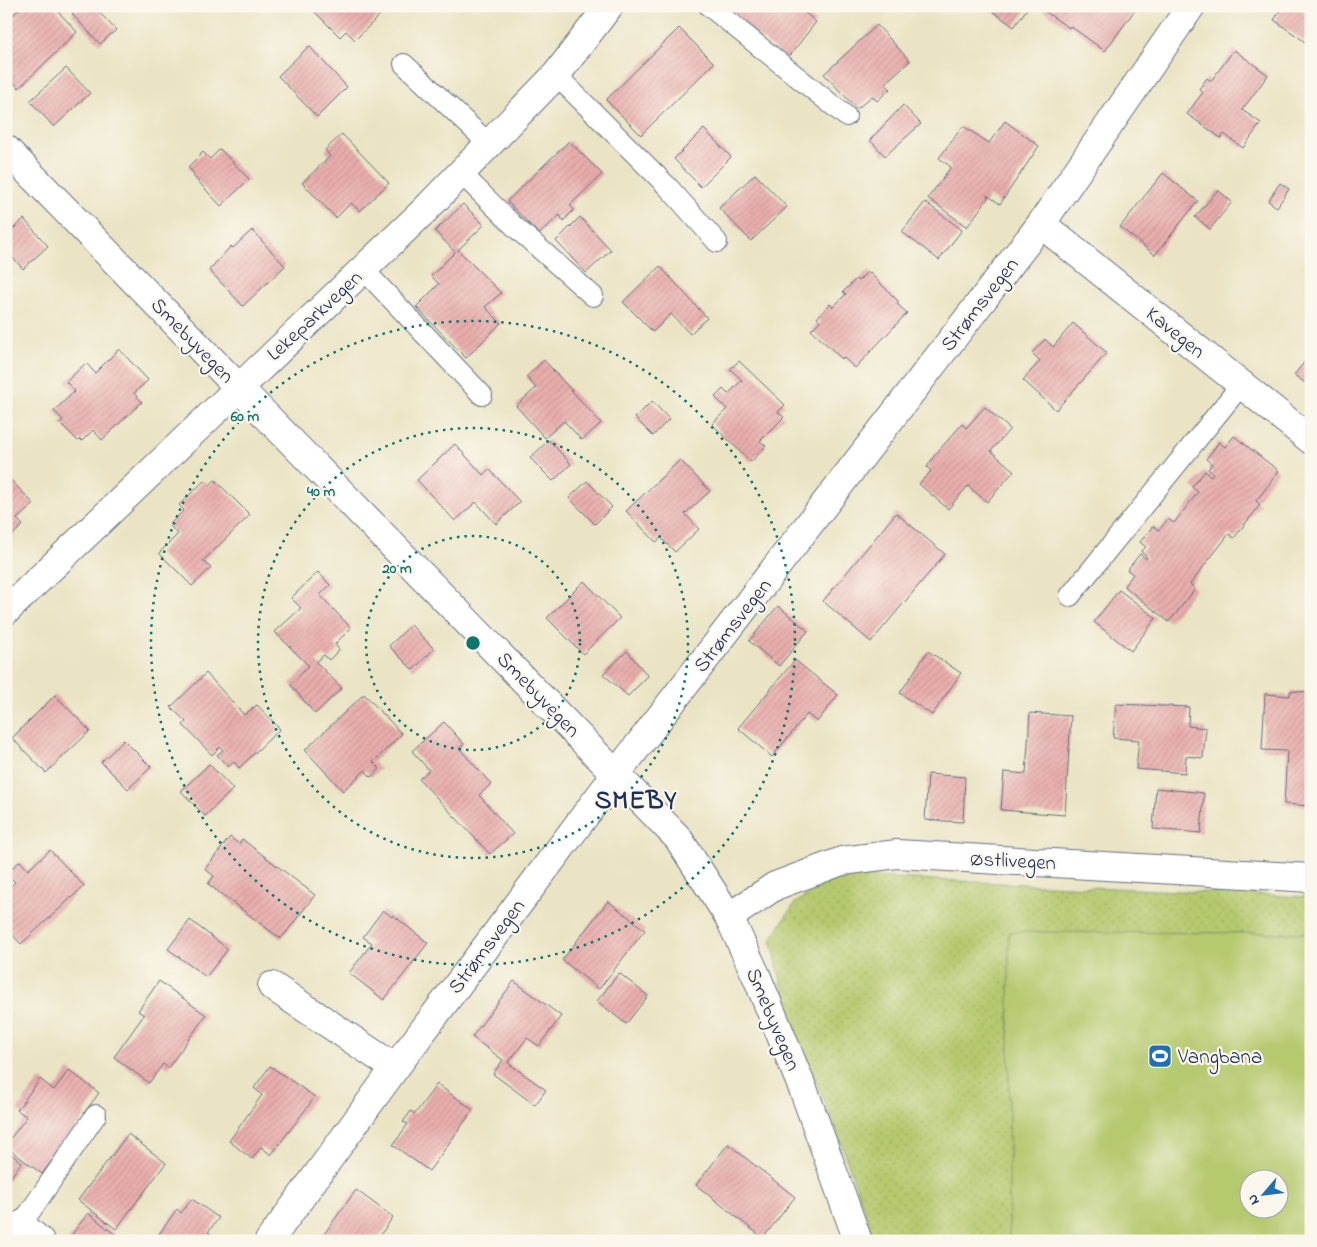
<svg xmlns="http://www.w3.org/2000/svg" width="1317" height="1247" font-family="'Indie Flower',sans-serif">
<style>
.grass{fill:url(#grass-dots);stroke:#687c66;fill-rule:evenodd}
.park{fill:#b5c96e;stroke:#687c66;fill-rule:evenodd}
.building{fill:url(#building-hatch)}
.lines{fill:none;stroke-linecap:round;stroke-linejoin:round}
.service-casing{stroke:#636e82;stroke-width:22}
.minor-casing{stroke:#636e82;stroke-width:30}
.service{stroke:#fff;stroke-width:20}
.minor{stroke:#fff;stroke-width:28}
.ring{fill:none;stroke:#0f766e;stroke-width:2.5;stroke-dasharray:2.5 5}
.labels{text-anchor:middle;stroke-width:4.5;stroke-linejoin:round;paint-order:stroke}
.street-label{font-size:21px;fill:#1b2f5e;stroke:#fbf7ec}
.poi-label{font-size:21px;fill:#1b2f5e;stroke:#fbf7ec;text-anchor:start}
.district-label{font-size:26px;font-weight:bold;letter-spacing:1px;fill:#1b2f5e;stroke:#fbf7ec}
.centre{fill:#0f766e;stroke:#fbf7ec;stroke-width:2.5}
.ring-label{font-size:15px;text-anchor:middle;font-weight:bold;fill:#0f766e;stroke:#fbf7ec;stroke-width:4.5;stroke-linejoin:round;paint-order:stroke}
</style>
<defs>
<pattern id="grass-dots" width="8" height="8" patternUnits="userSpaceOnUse" patternTransform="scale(1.25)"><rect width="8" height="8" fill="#b5c96e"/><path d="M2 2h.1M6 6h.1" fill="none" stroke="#9bad62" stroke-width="1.8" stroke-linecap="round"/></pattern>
<pattern id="building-hatch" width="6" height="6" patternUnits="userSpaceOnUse" patternTransform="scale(1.25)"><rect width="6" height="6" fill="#e9aeac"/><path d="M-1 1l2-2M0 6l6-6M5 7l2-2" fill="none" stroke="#c79696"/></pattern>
</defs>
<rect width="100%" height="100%" fill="#fbf7ec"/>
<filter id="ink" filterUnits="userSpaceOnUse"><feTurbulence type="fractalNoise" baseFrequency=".02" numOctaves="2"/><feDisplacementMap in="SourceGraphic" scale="10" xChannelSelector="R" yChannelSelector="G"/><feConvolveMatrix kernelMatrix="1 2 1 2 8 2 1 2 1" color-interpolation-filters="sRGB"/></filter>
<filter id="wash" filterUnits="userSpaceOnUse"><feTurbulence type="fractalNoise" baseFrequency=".0096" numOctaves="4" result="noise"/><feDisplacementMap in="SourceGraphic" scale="20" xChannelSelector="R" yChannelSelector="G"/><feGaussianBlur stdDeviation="1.12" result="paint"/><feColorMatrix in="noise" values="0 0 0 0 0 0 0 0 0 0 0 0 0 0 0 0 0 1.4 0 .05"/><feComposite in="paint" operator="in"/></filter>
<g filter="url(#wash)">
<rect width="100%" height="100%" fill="#eae4c4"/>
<path class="grass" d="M 870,877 L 1311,897 L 1311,1241 L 875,1241 L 835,1126 L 791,1023 L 771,939 L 795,903 L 834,879 ZM 1250,1180 L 1280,1180 L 1280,1210 L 1250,1210 Z"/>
<path class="park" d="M 1009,932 L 1311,933 L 1311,1241 L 1009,1241 ZM 1250,1180 L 1280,1180 L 1280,1210 L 1250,1210 Z"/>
<g id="blocks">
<g class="building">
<path d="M 22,6 L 53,6 L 77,32 L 19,88 L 6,75 L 6,22 Z"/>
<path d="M 81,6 L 93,6 L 116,30 L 100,44 L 72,14 Z"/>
<path d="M 309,6 L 389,6 L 355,40 L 346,31 L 340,37 Z"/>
<path d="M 719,6 L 797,6 L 816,22 L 787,59 Z"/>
<path d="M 989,6 L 1029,6 L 1014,27 L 988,8 Z"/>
<path d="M 1037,6 L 1130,6 L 1135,10 L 1105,51 L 1070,26 L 1069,28 Z"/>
<path d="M 1283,6 L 1311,6 L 1311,46 L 1274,20 Z"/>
<path d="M 877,25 L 910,61 L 885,83 L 890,89 L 877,101 L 872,96 L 857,109 L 824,74 Z"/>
<path d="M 679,28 L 714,63 L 641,135 L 606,100 Z"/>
<path d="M 309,46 L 347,87 L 317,117 L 278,76 Z"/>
<path d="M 1234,50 L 1268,75 L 1242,110 L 1261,123 L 1243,148 L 1224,134 L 1221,138 L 1187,114 L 1203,92 L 1199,89 L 1207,78 L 1211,81 Z"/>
<path d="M 66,68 L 90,93 L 54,127 L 30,101 Z"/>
<path d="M 903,105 L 921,124 L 885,156 L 870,140 Z"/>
<path d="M 1005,121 L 1039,146 L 1000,204 L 987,195 L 988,198 L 967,227 L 928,198 L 951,167 L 939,158 L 963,126 L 989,143 Z"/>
<path d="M 704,129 L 731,157 L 701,187 L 674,159 Z"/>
<path d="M 342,134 L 389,183 L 360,211 L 351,203 L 336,218 L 302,183 L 330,156 L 325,150 Z"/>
<path d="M 569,141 L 602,174 L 570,205 L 574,210 L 563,221 L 560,215 L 539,234 L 507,201 Z"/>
<path d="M 220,149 L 249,179 L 221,206 L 193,176 L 194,174 L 188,167 L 203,152 L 210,159 Z"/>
<path d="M 1163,173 L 1198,201 L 1155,255 L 1120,227 Z"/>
<path d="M 755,174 L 787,207 L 751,241 L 719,208 Z"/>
<path d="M 1280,183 L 1289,189 L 1277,207 L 1268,201 Z"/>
<path d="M 1218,190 L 1232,202 L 1210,229 L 1195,217 Z"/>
<path d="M 925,202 L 962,230 L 939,260 L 902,232 Z"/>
<path d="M 463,204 L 484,225 L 458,250 L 501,293 L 485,307 L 501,323 L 466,358 L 416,307 L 439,284 L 431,276 L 455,252 L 435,231 Z"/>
<path d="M 580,217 L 611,250 L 586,273 L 556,241 Z"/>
<path d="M 24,219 L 48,246 L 23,269 L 6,250 L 6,235 Z"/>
<path d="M 252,230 L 285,266 L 243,306 L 209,270 L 231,246 L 233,248 Z"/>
<path d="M 660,266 L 707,318 L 690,334 L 671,314 L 653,332 L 623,302 Z"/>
<path d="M 868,271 L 899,302 L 897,304 L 907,313 L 855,368 L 843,357 L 842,359 L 811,330 L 820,321 L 817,318 L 830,304 L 833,307 L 846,294 L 843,292 L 856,279 L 858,281 Z"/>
<path d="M 1073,323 L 1107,353 L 1056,410 L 1023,380 L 1040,361 L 1032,353 L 1045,339 L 1053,347 Z"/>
<path d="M 119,349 L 148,380 L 134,393 L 142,402 L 102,440 L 93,430 L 82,441 L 80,439 L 78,441 L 60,423 L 63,420 L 54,411 L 75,391 L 66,382 L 86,363 L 95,373 Z"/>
<path d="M 1311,354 L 1311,387 L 1294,375 Z"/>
<path d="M 544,360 L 601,423 L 582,440 L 564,421 L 545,438 L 516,406 L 536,388 L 526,377 Z"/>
<path d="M 739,361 L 785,405 L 778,412 L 784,417 L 760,441 L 766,446 L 751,462 L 712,424 L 727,409 L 715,397 L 723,389 L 728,394 L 742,380 L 730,369 Z"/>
<path d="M 652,401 L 669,419 L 653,436 L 635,418 Z"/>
<path d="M 985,407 L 1010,429 L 991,451 L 1014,471 L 987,502 L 968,486 L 948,509 L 919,484 L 931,471 L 927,467 L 934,456 L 962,424 L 966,428 Z"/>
<path d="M 1234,436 L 1279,471 L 1256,501 L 1260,505 L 1234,538 L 1229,534 L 1190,584 L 1195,589 L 1169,622 L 1124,586 L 1133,574 L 1127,570 L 1140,554 L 1146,559 L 1147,557 L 1141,552 L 1146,547 L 1140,542 L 1153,526 L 1159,530 L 1168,519 L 1174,523 L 1198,492 L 1192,487 L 1205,471 L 1211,476 L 1213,473 L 1208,469 L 1212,464 L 1206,459 L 1219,442 L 1225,447 Z"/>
<path d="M 549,440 L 571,464 L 553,481 L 530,458 Z"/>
<path d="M 455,444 L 483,475 L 489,469 L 520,502 L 496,524 L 476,502 L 455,521 L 417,480 Z"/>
<path d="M 680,460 L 710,491 L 685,514 L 699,529 L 675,552 L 661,538 L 656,542 L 626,511 Z"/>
<path d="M 6,475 L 34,504 L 17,519 L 23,525 L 6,541 Z"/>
<path d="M 215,480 L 250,515 L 203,561 L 211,568 L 192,586 L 159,553 L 178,534 L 169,525 L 184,510 L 179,505 L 204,481 L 209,486 Z"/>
<path d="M 587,481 L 612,507 L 595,524 L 569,498 Z"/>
<path d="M 896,513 L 945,554 L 871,642 L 823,601 Z"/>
<path d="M 318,572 L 330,585 L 320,595 L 351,628 L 335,644 L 339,650 L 329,660 L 324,655 L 316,662 L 342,688 L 315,714 L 290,684 L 309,666 L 275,632 L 301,608 L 291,598 Z"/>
<path d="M 584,581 L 620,618 L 583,654 L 547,618 Z"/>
<path d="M 1119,590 L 1156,618 L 1131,651 L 1094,622 Z"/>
<path d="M 778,606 L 808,631 L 779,666 L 749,641 Z"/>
<path d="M 411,625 L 434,649 L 413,670 L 389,646 Z"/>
<path d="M 627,651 L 648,676 L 628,696 L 603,674 Z"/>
<path d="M 928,651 L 961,673 L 932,715 L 900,693 Z"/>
<path d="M 795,660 L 838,695 L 817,722 L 807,714 L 772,757 L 738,728 Z"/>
<path d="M 206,673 L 244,715 L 257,705 L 280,729 L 239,768 L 234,762 L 228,767 L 217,755 L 223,750 L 220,747 L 212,755 L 183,725 L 186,722 L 171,707 Z"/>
<path d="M 1290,691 L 1311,692 L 1311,806 L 1284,804 L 1287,751 L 1262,750 L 1265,694 L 1290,696 Z"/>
<path d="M 364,694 L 402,734 L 373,762 L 380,769 L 371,777 L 365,770 L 343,791 L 305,750 Z"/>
<path d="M 55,695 L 90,731 L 46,773 L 12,738 Z"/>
<path d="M 1116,704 L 1189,707 L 1188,726 L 1206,728 L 1203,758 L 1186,756 L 1185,773 L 1136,769 L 1139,740 L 1113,738 Z"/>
<path d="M 1030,713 L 1071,716 L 1065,815 L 1001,810 L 1004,772 L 1026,774 Z"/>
<path d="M 444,722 L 464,744 L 459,748 L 491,784 L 479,795 L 513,834 L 490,854 L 419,779 L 429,770 L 412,751 Z"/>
<path d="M 124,740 L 151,767 L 128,789 L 101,762 Z"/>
<path d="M 209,764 L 233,789 L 205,816 L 181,791 Z"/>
<path d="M 928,774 L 965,777 L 963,822 L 925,820 Z"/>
<path d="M 1156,788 L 1204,793 L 1201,833 L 1153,829 Z"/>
<path d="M 230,837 L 239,844 L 242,839 L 315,895 L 281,939 L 208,884 L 214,876 L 205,869 Z"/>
<path d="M 50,850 L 84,886 L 21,944 L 6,928 L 6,891 L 15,882 L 6,873 L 20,861 L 28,870 Z"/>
<path d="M 608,901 L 645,930 L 599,989 L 562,960 Z"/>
<path d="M 383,910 L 392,917 L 393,915 L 428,943 L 384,1000 L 349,973 L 372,943 L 363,937 Z"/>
<path d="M 190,920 L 228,949 L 206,977 L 168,949 Z"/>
<path d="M 619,973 L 648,996 L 626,1024 L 597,1001 Z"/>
<path d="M 159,981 L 206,1015 L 168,1068 L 163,1064 L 149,1083 L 114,1057 L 144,1015 L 138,1011 Z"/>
<path d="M 514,981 L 561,1016 L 539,1046 L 527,1038 L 508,1063 L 546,1090 L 535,1105 L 493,1074 L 503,1060 L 472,1037 Z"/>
<path d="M 270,1066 L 315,1097 L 271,1155 L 261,1147 L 252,1159 L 229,1141 L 262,1095 L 254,1088 Z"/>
<path d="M 69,1070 L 99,1093 L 84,1113 L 86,1114 L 42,1174 L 6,1147 L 6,1144 L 27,1117 L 17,1110 L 40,1079 L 54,1090 Z"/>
<path d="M 437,1084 L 473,1110 L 429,1171 L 393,1145 L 408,1124 L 403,1122 L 411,1111 L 415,1114 Z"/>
<path d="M 128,1134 L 166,1163 L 116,1229 L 78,1200 Z"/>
<path d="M 728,1144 L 795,1197 L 763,1238 L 696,1185 Z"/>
<path d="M 6,1151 L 22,1162 L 6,1183 Z"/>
<path d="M 356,1190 L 393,1217 L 376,1241 L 319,1241 Z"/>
<path d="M 192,1199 L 219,1218 L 208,1232 L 212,1235 L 208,1241 L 154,1241 L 177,1209 L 181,1213 Z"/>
<path d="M 88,1213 L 122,1240 L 121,1241 L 67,1241 Z"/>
</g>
</g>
</g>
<g filter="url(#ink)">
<use href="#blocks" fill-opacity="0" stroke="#636e82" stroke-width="1"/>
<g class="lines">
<g class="service-casing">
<g id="service">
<path d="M 709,6 L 846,116"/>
<path d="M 404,64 L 489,144"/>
<path d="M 556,75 L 669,188 L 717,242"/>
<path d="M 461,173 L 514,226 L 593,296"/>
<path d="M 363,269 L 482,395"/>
<path d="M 1070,596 L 1241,385"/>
<path d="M 21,1225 L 96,1115"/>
</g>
</g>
<g class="minor-casing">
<g id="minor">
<path d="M 6,149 L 678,838 L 729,917 L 756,975 L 805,1094 L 858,1241"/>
<path d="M 1041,224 L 1311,440"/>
<path d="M 6,611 L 425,210 L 556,75 L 609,6"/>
<path d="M 729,917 L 775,886 L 842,861 L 897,854 L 1311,878"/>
<path d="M 272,986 L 395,1068"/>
<path d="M 21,1225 L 40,1241"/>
<path d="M 269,1241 L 395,1068 L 617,773 L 1041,224 L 1191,6"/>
</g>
</g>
<use href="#service" class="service"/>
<use href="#minor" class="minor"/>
</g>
</g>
<g class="ring">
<circle cx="473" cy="643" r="107"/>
<circle cx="473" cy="643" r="215"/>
<circle cx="473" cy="643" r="322"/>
</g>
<defs>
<g id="stadium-square" transform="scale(1.25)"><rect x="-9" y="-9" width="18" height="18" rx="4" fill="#1f6fb2" stroke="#fbf7ec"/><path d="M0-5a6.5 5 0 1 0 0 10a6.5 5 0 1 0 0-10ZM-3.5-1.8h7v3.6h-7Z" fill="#fff"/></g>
</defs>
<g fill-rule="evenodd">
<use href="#stadium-square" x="1160" y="1056"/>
</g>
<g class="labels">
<g class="street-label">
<text transform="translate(979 304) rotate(-52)" y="7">Strømsvegen</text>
<text transform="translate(314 315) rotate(-43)" y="7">Lekeparkvegen</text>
<text transform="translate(1176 332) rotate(39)" y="7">Kavegen</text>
<text transform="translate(193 340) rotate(46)" y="7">Smebyvegen</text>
<text transform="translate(732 625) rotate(-52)" y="7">Strømsvegen</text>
<text transform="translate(539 694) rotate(46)" y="7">Smebyvegen</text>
<text transform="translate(1013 860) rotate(3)" y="7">Østlivegen</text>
<text transform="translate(486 946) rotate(-53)" y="7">Strømsvegen</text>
<text transform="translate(774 1019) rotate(67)" y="7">Smebyvegen</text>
</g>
<g class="poi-label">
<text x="1178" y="1063">Vangbana</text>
</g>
<g class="district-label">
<text x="636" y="808">SMEBY</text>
</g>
</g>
<circle cx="473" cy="643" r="8" class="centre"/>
<g class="ring-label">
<text x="245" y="421">60 m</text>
<text x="321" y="496">40 m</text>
<text x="397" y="573">20 m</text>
</g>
<rect width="1317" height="1247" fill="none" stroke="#fbf7ec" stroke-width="25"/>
<g transform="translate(1264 1194) rotate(242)"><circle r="24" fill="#fbf7ec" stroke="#a1a7b3"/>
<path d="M0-4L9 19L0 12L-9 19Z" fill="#1f6fb2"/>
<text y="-8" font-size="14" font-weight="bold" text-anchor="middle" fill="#1b2f5e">N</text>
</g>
</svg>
